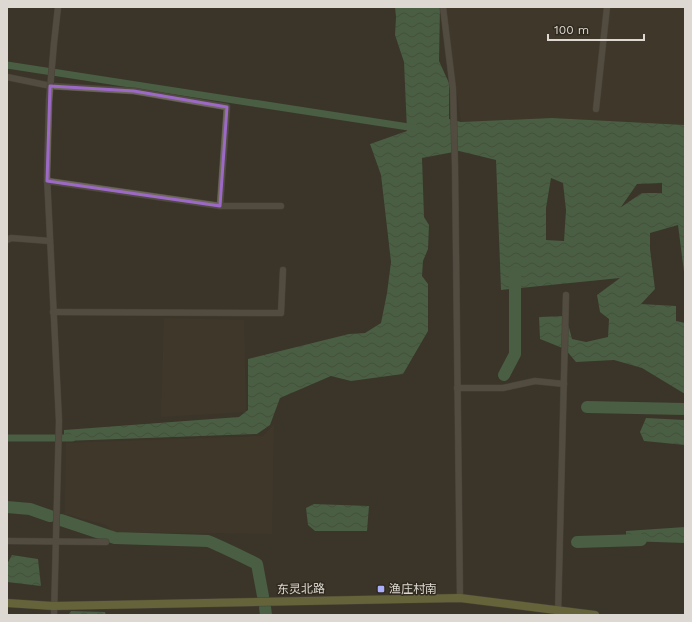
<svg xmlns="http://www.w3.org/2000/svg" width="692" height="622" font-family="'Work Sans','Noto Sans SC',sans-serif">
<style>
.built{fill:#453b2a}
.water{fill:url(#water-waves);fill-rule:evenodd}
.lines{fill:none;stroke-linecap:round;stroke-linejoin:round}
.canal{stroke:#5b905f;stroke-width:7}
.river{stroke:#5b905f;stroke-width:12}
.minor-casing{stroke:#565147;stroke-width:7}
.major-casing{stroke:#565147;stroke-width:9}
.minor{stroke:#6e675b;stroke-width:6}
.major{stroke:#999c4d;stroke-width:8}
.minor-bridge-casing{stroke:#565147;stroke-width:7;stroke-linecap:butt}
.minor-bridge{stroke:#6e675b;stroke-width:6}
.marked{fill:none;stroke:#9d69c6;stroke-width:3;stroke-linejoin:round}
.poi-dot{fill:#abaffb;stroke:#302a1f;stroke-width:1.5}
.labels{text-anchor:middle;stroke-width:3;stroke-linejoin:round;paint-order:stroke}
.street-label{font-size:12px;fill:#ddd9d2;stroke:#302a1f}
.poi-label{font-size:12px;fill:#ddd9d2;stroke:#302a1f;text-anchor:start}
</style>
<defs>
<pattern id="water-waves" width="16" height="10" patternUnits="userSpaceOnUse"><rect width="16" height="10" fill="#5b905f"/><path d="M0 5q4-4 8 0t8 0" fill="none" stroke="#527454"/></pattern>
</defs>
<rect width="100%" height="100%" fill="#3a3429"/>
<g class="built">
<path d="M 445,7 L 685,7 L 685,125 L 552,118 L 461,122 Z"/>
<path d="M 164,318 L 244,320 L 246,412 L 161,417 Z"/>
<path d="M 274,424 L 272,534 L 113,532 L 106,525 L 65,514 L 66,443 L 263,436 Z"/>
</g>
<g class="water">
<path d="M 395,7 L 440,7 L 439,61 L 449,83 L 449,119 L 461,122 L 552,118 L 685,125 L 685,280 L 678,225 L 650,233 L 650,249 L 655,289 L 641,304 L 676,306 L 676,321 L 685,323 L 685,394 L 642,368 L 614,360 L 576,362 L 565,349 L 540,339 L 539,317 L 566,316 L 572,339 L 586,342 L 608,337 L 609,319 L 600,312 L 597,295 L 620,278 L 501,290 L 496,160 L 459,151 L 422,158 L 424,217 L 429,225 L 428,249 L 423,261 L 422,276 L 428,284 L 428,331 L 403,374 L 351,381 L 331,376 L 280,398 L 270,425 L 257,434 L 64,441 L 64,430 L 239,417 L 248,410 L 248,359 L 349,334 L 365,333 L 381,323 L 387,293 L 391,262 L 381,175 L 370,144 L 407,131 L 404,62 L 395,35 L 396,17 ZM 551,178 L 563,183 L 566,210 L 564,241 L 546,240 L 546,208 ZM 662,183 L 662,193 L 642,193 L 621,207 L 637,184 Z"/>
<path d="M 646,418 L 685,420 L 685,445 L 644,441 L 640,432 Z"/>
<path d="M 314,504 L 369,506 L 367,531 L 315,531 L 308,525 L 306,508 Z"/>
<path d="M 685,527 L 685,543 L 626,541 L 626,531 Z"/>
<path d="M 12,555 L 38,559 L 41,586 L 7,582 L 7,564 Z"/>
<path d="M 71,611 L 105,612 L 106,615 L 68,615 Z"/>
</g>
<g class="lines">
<g class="canal">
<path d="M 7,65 L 415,128"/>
<path d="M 7,438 L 72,438"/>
</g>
<g class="river">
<path d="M 504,375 L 515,354 L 515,273"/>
<path d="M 587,407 L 685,409"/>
<path d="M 7,507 L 30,509 L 50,516"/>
<path d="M 61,520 L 115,538 L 208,541 C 225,548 241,556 257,564 L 263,596"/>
<path d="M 577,542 L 641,540"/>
<path d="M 265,607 L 266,615"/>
</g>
<g class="minor-casing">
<g id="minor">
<path d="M 443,7 L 453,89 L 455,166 L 460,598"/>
<path d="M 54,43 L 58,7"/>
<path d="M 7,77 L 51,86 L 134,91 L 227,107 L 220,206"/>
<path d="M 49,101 L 47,176 L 59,421 L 54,615"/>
<path d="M 596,109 L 607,7"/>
<path d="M 47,181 L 220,206 L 281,206"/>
<path d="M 7,240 L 11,238 L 50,241"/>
<path d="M 53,312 L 281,313 L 283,270"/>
<path d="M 457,388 L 503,388 L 535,381 L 564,384"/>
<path d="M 7,541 L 106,542"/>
<path d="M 558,615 L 566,295"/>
</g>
</g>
<g class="major-casing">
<path id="major" d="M 7,603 L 53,606 L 460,598 L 595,615"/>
</g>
<use href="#minor" class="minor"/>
<use href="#major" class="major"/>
<g class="minor-bridge-casing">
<path id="minor-bridge" d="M 49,101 L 54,43"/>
</g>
<use href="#minor-bridge" class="minor-bridge"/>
</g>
<path d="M0 0H692V622H0ZM 50,86 L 134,91 L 227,107 L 220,206 L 47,181 Z" fill="#3a3429" fill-opacity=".55" fill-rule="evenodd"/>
<path class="marked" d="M 50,86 L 134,91 L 227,107 L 220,206 L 47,181 Z"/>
<rect class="poi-dot" x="377" y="585" width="8" height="8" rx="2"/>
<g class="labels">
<g class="street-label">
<text transform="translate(301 589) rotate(-1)" y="4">东灵北路</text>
</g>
<g class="poi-label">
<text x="389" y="593">渔庄村南</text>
</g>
</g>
<rect width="692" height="622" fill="none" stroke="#ddd9d2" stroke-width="16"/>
<path d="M548 34v6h96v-6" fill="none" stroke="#ddd9d2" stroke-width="2"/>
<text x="554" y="34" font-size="12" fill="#ddd9d2" stroke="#302a1f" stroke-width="3" paint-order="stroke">100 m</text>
</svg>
